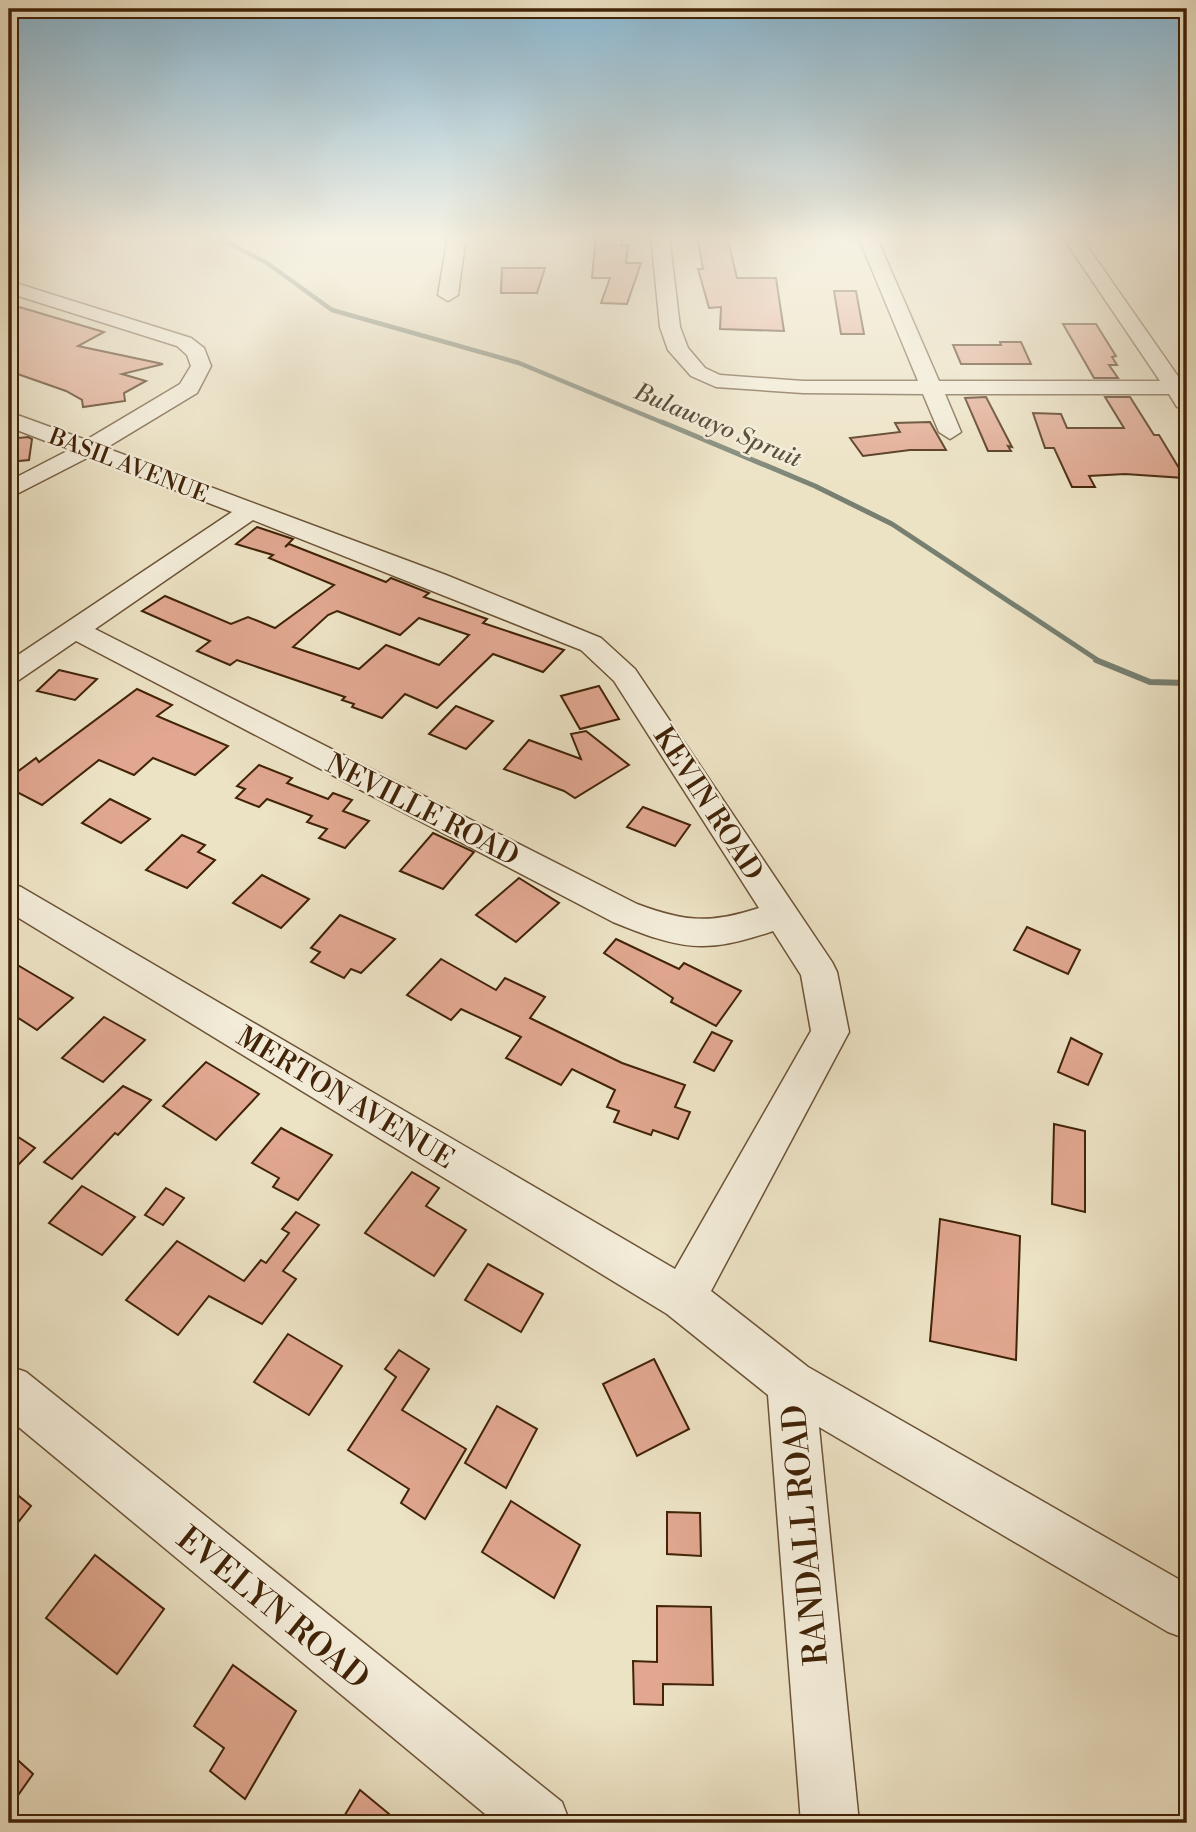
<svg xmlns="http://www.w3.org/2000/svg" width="1196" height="1832" font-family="'Libre Bodoni',serif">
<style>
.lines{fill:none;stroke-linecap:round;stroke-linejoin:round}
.stream-far2{stroke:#767f70;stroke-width:4.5}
.stream-far1{stroke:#767f70;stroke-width:5}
.stream{stroke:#767f70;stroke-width:6}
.building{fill:#e1a790;stroke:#412307;stroke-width:2;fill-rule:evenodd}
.minor-casing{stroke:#6c5336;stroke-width:3}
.minor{fill:#f3ecd9;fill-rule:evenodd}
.labels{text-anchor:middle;stroke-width:5;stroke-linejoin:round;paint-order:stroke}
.far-street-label{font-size:23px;fill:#412307;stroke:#f3ecd9}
.far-water-label{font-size:24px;font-style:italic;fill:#5b513c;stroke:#f3ecd9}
.street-label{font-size:28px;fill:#412307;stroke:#f3ecd9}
.near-street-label{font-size:33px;fill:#412307;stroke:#f3ecd9}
</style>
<rect width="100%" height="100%" fill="#ece2c4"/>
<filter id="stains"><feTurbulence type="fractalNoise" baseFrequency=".00286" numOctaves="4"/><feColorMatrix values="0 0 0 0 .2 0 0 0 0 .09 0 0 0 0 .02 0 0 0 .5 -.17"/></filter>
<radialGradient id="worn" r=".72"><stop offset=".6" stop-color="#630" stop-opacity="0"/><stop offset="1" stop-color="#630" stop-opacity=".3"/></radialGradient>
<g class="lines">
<path class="stream-far2" d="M 216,236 L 267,263 L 332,310 L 519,363 L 666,424"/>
<path class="stream-far1" d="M 662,422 L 815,486 L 892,524 L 1099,661"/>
<path class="stream" d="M 1096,660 L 1150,682 L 1187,683"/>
</g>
<g class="building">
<path d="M 596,236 L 622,236 L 621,245 L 628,245 L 626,263 L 641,263 L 627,304 L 601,303 L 610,278 L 592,278 Z"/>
<path d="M 697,236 L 727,236 L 737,278 L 776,278 L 784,331 L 720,329 L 721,307 L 709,308 L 698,269 L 703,269 Z"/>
<path d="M 502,268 L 545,268 L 537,293 L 501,293 Z"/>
<path d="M 834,291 L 856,291 L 864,334 L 841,334 Z"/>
<path d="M 9,304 L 104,332 L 78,346 L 163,364 L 122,374 L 146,381 L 124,393 L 125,401 L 83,407 L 82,400 L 66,391 L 9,371 Z"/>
<path d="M 1063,324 L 1096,324 L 1116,356 L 1112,357 L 1117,365 L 1109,365 L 1118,378 L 1094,378 Z"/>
<path d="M 1000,342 L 1021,342 L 1031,364 L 961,364 L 953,345 L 1001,345 Z"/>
<path d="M 986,397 L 1012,447 L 1008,446 L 1011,451 L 988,451 L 965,398 Z"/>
<path d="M 1105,397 L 1130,397 L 1154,435 L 1159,435 L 1185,478 L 1125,474 L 1089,476 L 1095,487 L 1072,487 L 1054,448 L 1045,448 L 1033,413 L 1061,414 L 1067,428 L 1124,428 Z"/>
<path d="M 930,422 L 946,450 L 910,450 L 863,456 L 850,438 L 900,432 L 895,423 Z"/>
<path d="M 28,437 L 32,439 L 29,460 L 9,462 L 9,439 Z"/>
<path d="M 257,527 L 293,539 L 285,547 L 289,544 L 386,582 L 391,578 L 429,593 L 424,597 L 487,619 L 483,623 L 564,650 L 543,672 L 493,654 L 437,708 L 405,694 L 382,718 L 352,707 L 354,704 L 342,700 L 345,697 L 237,660 L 230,665 L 197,651 L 210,641 L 142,611 L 165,596 L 231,624 L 248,617 L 275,628 L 334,585 L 269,558 L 273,555 L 236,544 ZM 337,611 L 400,635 L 419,618 L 469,635 L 439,665 L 386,645 L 359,669 L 293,647 L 328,615 Z"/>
<path d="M 59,670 L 97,679 L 75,700 L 37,691 Z"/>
<path d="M 599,686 L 619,719 L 580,729 L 561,696 Z"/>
<path d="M 137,689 L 172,705 L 157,716 L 228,746 L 195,775 L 153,758 L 134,775 L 99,760 L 42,805 L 9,788 L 9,778 L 36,758 L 39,762 Z"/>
<path d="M 456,706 L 493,721 L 466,749 L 429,734 Z"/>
<path d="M 586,731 L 629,765 L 575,798 L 564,791 L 504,769 L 529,740 L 581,759 L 571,734 Z"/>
<path d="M 259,765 L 292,778 L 287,783 L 328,799 L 333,793 L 352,800 L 343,811 L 369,821 L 345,848 L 319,838 L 327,829 L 307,822 L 312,816 L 267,799 L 259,807 L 236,798 L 245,789 L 237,786 Z"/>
<path d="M 110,799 L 150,819 L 121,843 L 82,823 Z"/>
<path d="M 643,807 L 690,825 L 675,846 L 627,827 Z"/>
<path d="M 433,833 L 474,852 L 443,889 L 400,871 Z"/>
<path d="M 182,835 L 205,845 L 198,852 L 215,860 L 187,888 L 146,870 Z"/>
<path d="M 262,875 L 309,899 L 281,928 L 233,903 Z"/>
<path d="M 519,878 L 559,903 L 516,942 L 476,915 Z"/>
<path d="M 340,915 L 395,939 L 361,973 L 351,969 L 344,978 L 311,962 L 320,952 L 311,948 Z"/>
<path d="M 1027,927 L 1080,950 L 1068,974 L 1014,950 Z"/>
<path d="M 616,939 L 679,969 L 684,963 L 741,991 L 716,1026 L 671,1002 L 673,998 L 604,953 Z"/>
<path d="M 441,959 L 496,990 L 505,978 L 545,997 L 530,1018 L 622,1063 L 685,1085 L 675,1107 L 690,1112 L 678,1139 L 653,1130 L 651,1135 L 614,1122 L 619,1111 L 607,1107 L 615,1090 L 572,1069 L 561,1085 L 506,1058 L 521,1037 L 461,1009 L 451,1020 L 407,995 Z"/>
<path d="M 9,960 L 73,998 L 37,1030 L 9,1012 Z"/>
<path d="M 104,1017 L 145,1040 L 103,1082 L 62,1058 Z"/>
<path d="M 712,1032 L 732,1041 L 714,1071 L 694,1062 Z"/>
<path d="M 1071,1038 L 1102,1054 L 1088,1085 L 1058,1072 Z"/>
<path d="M 206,1062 L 259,1094 L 216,1140 L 163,1106 Z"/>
<path d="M 123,1086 L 151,1100 L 118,1135 L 115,1133 L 72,1179 L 44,1162 Z"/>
<path d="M 1054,1124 L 1085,1131 L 1085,1212 L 1052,1204 Z"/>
<path d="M 281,1128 L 332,1155 L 298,1200 L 273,1187 L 279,1178 L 252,1163 Z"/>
<path d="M 9,1131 L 35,1148 L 9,1174 Z"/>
<path d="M 412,1172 L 439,1188 L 426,1206 L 466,1230 L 434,1276 L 365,1233 Z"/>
<path d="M 82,1186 L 135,1217 L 102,1255 L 49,1223 Z"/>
<path d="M 166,1188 L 184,1198 L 163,1225 L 145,1215 Z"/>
<path d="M 296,1212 L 319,1225 L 283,1271 L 296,1279 L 262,1324 L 209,1296 L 178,1335 L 126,1300 L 177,1241 L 244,1281 L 261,1260 L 266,1263 L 289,1233 L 282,1229 Z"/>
<path d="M 940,1219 L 1020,1236 L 1016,1360 L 930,1341 Z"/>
<path d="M 488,1264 L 543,1294 L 521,1332 L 465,1300 Z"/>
<path d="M 288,1334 L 342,1366 L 309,1415 L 254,1382 Z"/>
<path d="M 399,1350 L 429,1369 L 402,1410 L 466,1449 L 425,1519 L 401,1503 L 409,1489 L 348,1450 L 396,1377 L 385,1369 Z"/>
<path d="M 654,1359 L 689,1429 L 637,1456 L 603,1384 Z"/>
<path d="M 497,1406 L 537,1429 L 506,1488 L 465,1463 Z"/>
<path d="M 9,1488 L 31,1506 L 9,1534 Z"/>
<path d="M 511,1501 L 580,1545 L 554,1598 L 482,1552 Z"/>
<path d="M 667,1512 L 700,1513 L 701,1556 L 667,1554 Z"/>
<path d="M 95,1555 L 164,1609 L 117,1674 L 46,1618 Z"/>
<path d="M 657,1606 L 711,1607 L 713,1685 L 663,1684 L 663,1705 L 634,1704 L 633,1661 L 657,1662 Z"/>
<path d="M 233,1665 L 296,1711 L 245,1799 L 210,1771 L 224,1748 L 194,1726 Z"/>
<path d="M 9,1752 L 33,1774 L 9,1808 Z"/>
<path d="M 360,1790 L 400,1823 L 340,1823 Z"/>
</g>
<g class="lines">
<g class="minor-casing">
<g id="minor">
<path d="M 448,236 L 466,236 L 458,295 L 448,301 L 438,295 Z"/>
<path d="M 651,236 L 669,236 L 680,327 L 688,348 L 705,368 L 720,375 L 803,381 L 918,381 L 858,236 L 876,236 L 939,381 L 1160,381 L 1062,236 L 1080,236 L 1182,382 L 1187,382 L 1187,408 L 1177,407 L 1169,394 L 945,394 L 961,432 L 950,439 L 939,432 L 923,394 L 803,393 L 716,387 L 691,376 L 668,350 L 660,327 Z"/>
<path d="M 9,281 L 191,338 L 204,348 L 211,366 L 197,393 L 106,448 L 446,575 L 601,638 L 635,669 L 832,962 L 837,972 L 849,1032 L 711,1291 L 808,1367 L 1187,1584 L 1187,1639 L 1168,1632 L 819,1427 L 859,1823 L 801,1823 L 768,1395 L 667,1314 L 9,912 L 9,883 L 21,887 L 675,1269 L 811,1031 L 801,975 L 773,931 C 703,955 680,949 613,922 L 76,641 L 19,680 L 9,683 L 9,661 L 232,512 L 89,457 L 9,498 L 9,481 L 69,450 L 9,427 L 9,412 L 86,440 L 180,384 L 191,366 L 187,355 L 177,346 L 9,293 ZM 253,520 L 581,650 L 614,681 L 759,908 C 710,924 685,922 637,904 L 95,629 Z"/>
<path d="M 9,1366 L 26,1372 L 562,1802 L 570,1823 L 496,1823 L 9,1419 Z"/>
</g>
</g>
<use href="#minor" class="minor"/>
</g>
<linearGradient id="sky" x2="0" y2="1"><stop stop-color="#88b8d4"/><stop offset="0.48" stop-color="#f6f2e4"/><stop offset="1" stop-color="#f6f2e4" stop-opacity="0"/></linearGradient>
<rect width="1196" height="493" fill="url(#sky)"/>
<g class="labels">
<g class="far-street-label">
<text transform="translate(129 465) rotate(21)" y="8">BASIL AVENUE</text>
</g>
<g class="far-water-label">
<text transform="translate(718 425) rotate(23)" y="8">Bulawayo Spruit</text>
</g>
<g class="street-label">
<text transform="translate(709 803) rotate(57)" y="10">KEVIN ROAD</text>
<text transform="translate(423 809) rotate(27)" y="10">NEVILLE ROAD</text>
<text transform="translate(346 1097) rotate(31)" y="10">MERTON AVENUE</text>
</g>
<g class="near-street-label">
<text transform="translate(804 1535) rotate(-95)" y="12">RANDALL ROAD</text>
<text transform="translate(274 1607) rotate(39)" y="12">EVELYN ROAD</text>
</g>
</g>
<rect width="1196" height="1832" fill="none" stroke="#ece2c4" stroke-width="35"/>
<rect x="10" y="10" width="1175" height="1811" fill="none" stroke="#412307" stroke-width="3.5"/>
<rect x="18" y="18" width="1161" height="1797" fill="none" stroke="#412307" stroke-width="2"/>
<rect width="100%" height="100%" filter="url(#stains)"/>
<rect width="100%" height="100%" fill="url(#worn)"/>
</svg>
